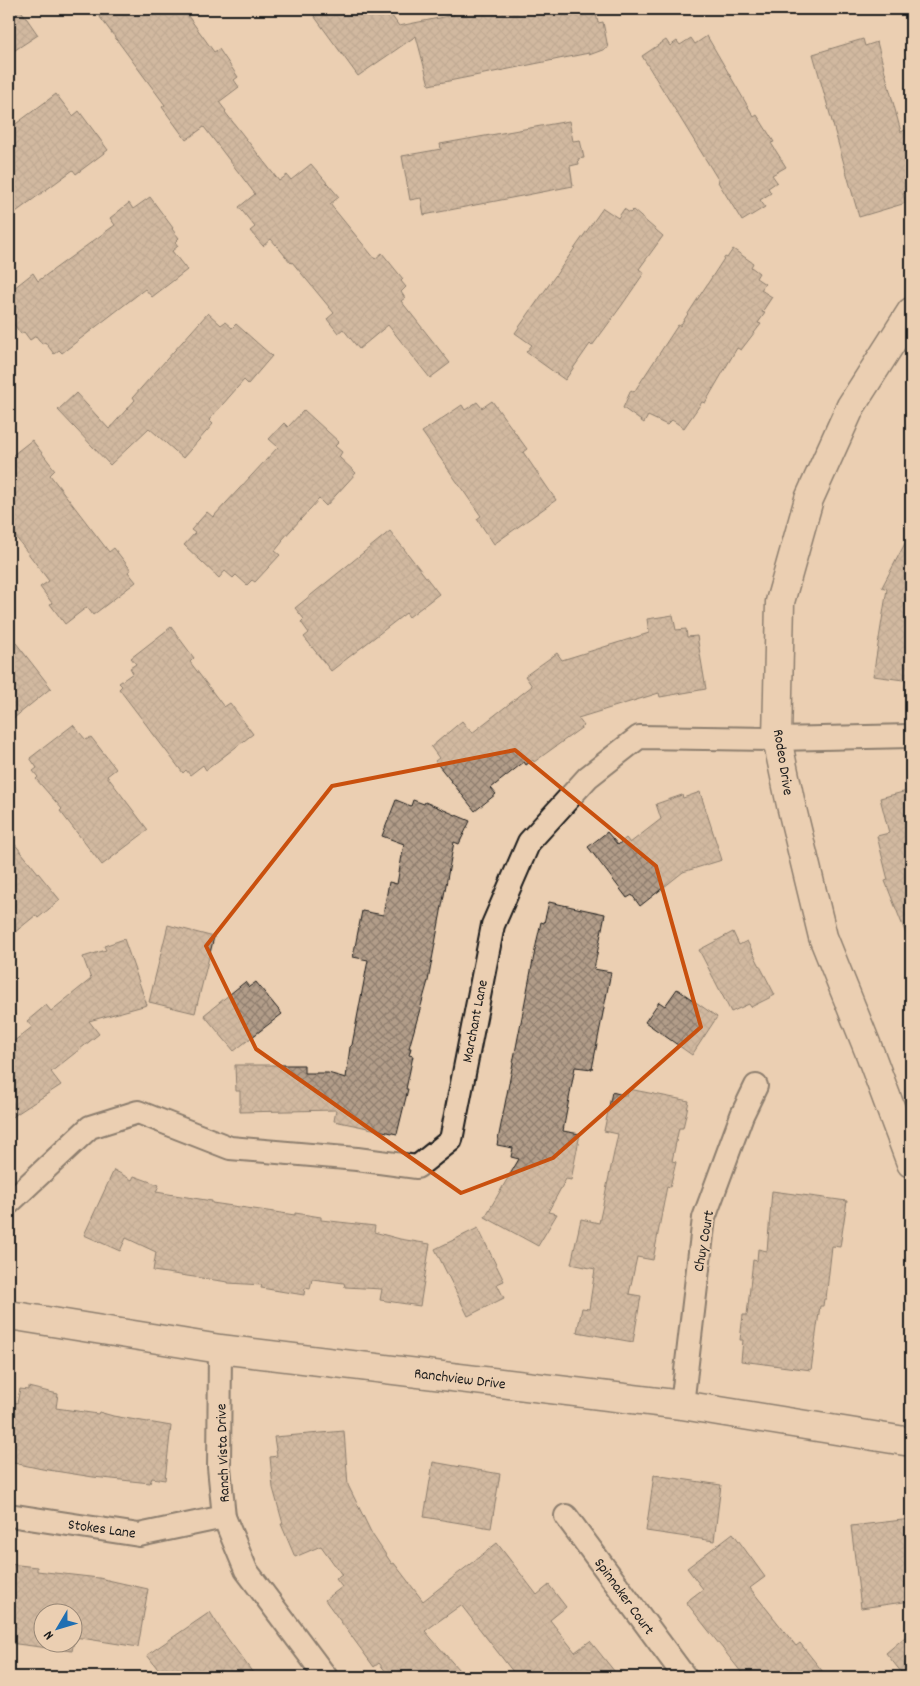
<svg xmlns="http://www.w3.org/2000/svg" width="920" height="1686" font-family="Dekko,sans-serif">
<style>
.building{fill:url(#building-cross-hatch);stroke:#1c1c1c;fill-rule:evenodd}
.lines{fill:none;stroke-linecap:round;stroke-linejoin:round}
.minor-casing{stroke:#1c1c1c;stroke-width:26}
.tertiary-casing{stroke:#1c1c1c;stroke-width:31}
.minor{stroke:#ebcfb2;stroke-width:22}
.tertiary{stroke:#ebcfb2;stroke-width:28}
.marked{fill:none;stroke:#c9500e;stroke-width:4;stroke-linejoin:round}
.labels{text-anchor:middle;stroke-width:4;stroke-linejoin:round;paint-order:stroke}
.street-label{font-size:15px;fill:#1c1c1c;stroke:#ebcfb2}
</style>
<defs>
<pattern id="building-cross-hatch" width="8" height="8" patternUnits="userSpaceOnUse" patternTransform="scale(1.25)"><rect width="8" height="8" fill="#b29d89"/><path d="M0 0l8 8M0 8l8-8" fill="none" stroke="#907f6f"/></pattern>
</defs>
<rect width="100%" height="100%" fill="#ebcfb2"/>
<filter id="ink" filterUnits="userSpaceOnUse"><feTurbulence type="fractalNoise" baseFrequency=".02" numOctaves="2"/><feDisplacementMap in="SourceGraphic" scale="10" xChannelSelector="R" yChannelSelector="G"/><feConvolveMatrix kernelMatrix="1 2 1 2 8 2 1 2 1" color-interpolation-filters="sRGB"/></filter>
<g filter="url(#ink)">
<g class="building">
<path d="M 9,9 L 20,9 L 38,35 L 9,54 Z"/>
<path d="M 94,9 L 183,9 L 214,52 L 219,49 L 238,77 L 234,80 L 239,87 L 219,102 L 226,111 L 225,112 L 279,181 L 287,175 L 291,180 L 311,164 L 339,197 L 330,204 L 375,259 L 382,253 L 403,279 L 401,281 L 406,287 L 401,292 L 405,298 L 401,301 L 450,363 L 430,378 L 388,325 L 359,349 L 343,329 L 338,333 L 327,319 L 334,313 L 292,262 L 291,263 L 271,239 L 263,246 L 250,231 L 255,227 L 239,207 L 255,194 L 204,127 L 186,140 L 162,107 L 165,105 Z"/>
<path d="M 309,9 L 387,9 L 399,26 L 454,15 L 452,9 L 595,9 L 598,23 L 603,22 L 608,48 L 589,55 L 589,53 L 429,85 L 416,36 L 358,76 Z"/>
<path d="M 707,36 L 754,117 L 757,115 L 774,142 L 771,143 L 786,167 L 772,175 L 777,182 L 768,188 L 771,193 L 760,200 L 765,207 L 742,221 L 718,182 L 719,181 L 642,56 L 666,40 L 670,46 L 677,41 L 680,45 L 691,38 L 695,44 Z"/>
<path d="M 863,39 L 865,46 L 877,42 L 901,132 L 905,130 L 911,153 L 911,191 L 903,194 L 906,203 L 859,217 L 813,54 Z"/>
<path d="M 56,94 L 73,116 L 79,111 L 108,150 L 76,174 L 73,170 L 9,217 L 9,129 Z"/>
<path d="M 569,121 L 573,141 L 580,140 L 584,158 L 578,159 L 579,164 L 570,166 L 573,186 L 424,215 L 421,198 L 410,200 L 402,156 L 441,149 L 440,144 Z"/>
<path d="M 150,197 L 173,228 L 172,229 L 179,238 L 175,242 L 178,246 L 172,251 L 187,270 L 152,297 L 145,289 L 62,353 L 59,350 L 54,354 L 45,342 L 42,344 L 36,336 L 30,340 L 24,332 L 21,334 L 9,318 L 9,298 L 17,292 L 14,288 L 33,273 L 38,281 L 115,225 L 110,218 L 129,203 L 133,209 Z"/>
<path d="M 603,208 L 618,218 L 624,209 L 630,213 L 633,210 L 663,236 L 639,269 L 644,273 L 622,305 L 592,346 L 590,344 L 565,380 L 526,352 L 532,345 L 515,333 Z"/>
<path d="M 733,249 L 753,263 L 751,267 L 759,273 L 756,278 L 765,284 L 761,290 L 772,297 L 762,312 L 765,313 L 758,323 L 761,324 L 741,350 L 737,348 L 705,403 L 702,402 L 684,428 L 672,420 L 667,425 L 648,416 L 644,423 L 623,408 L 631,390 L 634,392 L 678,325 L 680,326 L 725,257 L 727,258 Z"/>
<path d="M 208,313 L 221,325 L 225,322 L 232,328 L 236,324 L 272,356 L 248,384 L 244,380 L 209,420 L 213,424 L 183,458 L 149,428 L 110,465 L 58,410 L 76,393 L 109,429 L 135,400 L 133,397 Z"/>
<path d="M 492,401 L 527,449 L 523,452 L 556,500 L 494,544 L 477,519 L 481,516 L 422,432 L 462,405 L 465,410 L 477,402 L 482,408 Z"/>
<path d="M 304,410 L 339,442 L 335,446 L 342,452 L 339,457 L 356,473 L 326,506 L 319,499 L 282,540 L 283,541 L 275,551 L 280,555 L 255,582 L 252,580 L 247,585 L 236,575 L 233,578 L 225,571 L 219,578 L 184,545 L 195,533 L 191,530 L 207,512 L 213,517 L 278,447 L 269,439 L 284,423 L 288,427 Z"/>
<path d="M 32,440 L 55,470 L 50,475 L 109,552 L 114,548 L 131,570 L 128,572 L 136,582 L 93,615 L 87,607 L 65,624 L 50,604 L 52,603 L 40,587 L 49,581 L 9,528 L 9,458 Z"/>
<path d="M 390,531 L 439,594 L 409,617 L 406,613 L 331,671 L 304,637 L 309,633 L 301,622 L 304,619 L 295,608 Z"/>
<path d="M 911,532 L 911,681 L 873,676 L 887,589 L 882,587 Z"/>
<path d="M 673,615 L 676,630 L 686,629 L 687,637 L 697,636 L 706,689 L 660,697 L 659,693 L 578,718 L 584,726 L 534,762 L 533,760 L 526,765 L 524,762 L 491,788 L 496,794 L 475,811 L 435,761 L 439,758 L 431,747 L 462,721 L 472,733 L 532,686 L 525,676 L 557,653 L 562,660 L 649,633 L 647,619 Z"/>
<path d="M 171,627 L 194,658 L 190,662 L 224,707 L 230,703 L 253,734 L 206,770 L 203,765 L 190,775 L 186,770 L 183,773 L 119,689 L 122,686 L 119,683 L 133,673 L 130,668 L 136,664 L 131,658 Z"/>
<path d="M 9,634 L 51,688 L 9,722 Z"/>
<path d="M 73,725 L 86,740 L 91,737 L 116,769 L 107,776 L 148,830 L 102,865 L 60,811 L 62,809 L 36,779 L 38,777 L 33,771 L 37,768 L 30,758 Z"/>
<path d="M 911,790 L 911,944 L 910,944 L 885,881 L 888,880 L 877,836 L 889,833 L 880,798 Z"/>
<path d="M 700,792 L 722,860 L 683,872 L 640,906 L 632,895 L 627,898 L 588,847 L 607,832 L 618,845 L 626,838 L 630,843 L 661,819 L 656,804 L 682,795 L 683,798 Z"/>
<path d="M 396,800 L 411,806 L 413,800 L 424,804 L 425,802 L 470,821 L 459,844 L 454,842 L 428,981 L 409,1048 L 411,1048 L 409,1055 L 413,1056 L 406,1089 L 408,1089 L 397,1134 L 334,1121 L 336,1110 L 240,1112 L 240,1091 L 236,1091 L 235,1065 L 304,1065 L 304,1073 L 328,1073 L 346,1078 L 350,1047 L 352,1045 L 368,960 L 353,957 L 362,911 L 383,915 L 389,882 L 397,884 L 404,844 L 382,836 Z"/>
<path d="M 9,837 L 60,900 L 38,918 L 36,915 L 9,937 Z"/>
<path d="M 549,902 L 605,914 L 594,969 L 611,972 L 592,1069 L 575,1067 L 563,1131 L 580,1134 L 571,1180 L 566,1179 L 548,1212 L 557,1214 L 538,1246 L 485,1217 L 519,1159 L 511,1157 L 513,1148 L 497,1145 L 537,940 L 541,922 L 544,923 Z"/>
<path d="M 168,925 L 214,937 L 195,1013 L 149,1002 Z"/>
<path d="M 733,932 L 739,945 L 747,941 L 775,995 L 751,1007 L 749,1004 L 731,1012 L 699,950 Z"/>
<path d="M 124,939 L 147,1005 L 89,1021 L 99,1034 L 51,1072 L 61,1085 L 9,1119 L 9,1045 L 32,1027 L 27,1021 L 46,1005 L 51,1011 L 91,979 L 83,957 L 106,950 L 104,946 Z"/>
<path d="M 245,982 L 249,987 L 256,982 L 282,1014 L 234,1051 L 204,1015 Z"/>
<path d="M 677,989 L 717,1017 L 692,1055 L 645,1022 L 659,1002 L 665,1006 Z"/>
<path d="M 629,1089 L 689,1101 L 683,1128 L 679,1128 L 672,1161 L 676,1162 L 670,1187 L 667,1186 L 653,1260 L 637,1257 L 629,1294 L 641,1296 L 633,1342 L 577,1332 L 582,1308 L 589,1309 L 595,1269 L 571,1264 L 581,1219 L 599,1223 L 618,1134 L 604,1131 L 612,1092 L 627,1096 Z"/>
<path d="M 114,1170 L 132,1180 L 134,1176 L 159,1185 L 156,1192 L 212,1201 L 212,1203 L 295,1215 L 295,1213 L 321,1217 L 321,1220 L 375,1226 L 374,1232 L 400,1239 L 430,1244 L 420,1306 L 380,1300 L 382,1289 L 345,1287 L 344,1283 L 312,1279 L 310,1289 L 305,1288 L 304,1295 L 261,1288 L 262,1285 L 228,1283 L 228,1282 L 153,1271 L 156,1252 L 126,1238 L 120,1251 L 84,1235 Z"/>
<path d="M 772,1191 L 847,1201 L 840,1247 L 832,1246 L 826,1299 L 824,1299 L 823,1306 L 820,1306 L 811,1370 L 741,1361 L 743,1340 L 740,1340 L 743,1315 L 747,1315 L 753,1260 L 757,1261 L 758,1249 L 767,1251 Z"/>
<path d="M 478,1228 L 504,1281 L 497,1284 L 504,1298 L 468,1316 L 435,1249 Z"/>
<path d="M 28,1387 L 58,1394 L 56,1408 L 98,1414 L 99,1412 L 113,1416 L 171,1426 L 165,1480 L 152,1478 L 150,1483 L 93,1477 L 42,1469 L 9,1462 L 9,1401 L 17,1403 L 20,1389 L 28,1390 Z"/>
<path d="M 344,1431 L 348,1485 L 372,1534 L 392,1564 L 394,1563 L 423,1601 L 497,1543 L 537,1595 L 549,1585 L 566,1607 L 550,1620 L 575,1652 L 590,1641 L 619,1677 L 517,1677 L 461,1605 L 425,1631 L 465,1677 L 390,1677 L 379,1663 L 374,1667 L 325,1600 L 342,1587 L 336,1579 L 342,1575 L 321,1546 L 295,1557 L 281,1524 L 283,1524 L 273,1488 L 270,1457 L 277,1456 L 274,1437 Z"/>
<path d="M 433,1462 L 500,1474 L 491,1528 L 424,1517 Z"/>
<path d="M 654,1475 L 721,1485 L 714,1541 L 646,1531 Z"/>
<path d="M 911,1519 L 911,1601 L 861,1608 L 851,1526 Z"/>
<path d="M 733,1533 L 765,1577 L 750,1588 L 796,1646 L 800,1643 L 827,1677 L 745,1677 L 686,1602 L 703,1589 L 687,1568 Z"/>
<path d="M 9,1564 L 37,1567 L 37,1571 L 99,1578 L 148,1589 L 138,1647 L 75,1637 L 72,1651 L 9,1643 ZM 42,1614 L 72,1614 L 72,1644 L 42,1644 Z"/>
<path d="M 210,1612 L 222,1631 L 256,1677 L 164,1677 L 147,1655 Z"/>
<path d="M 911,1632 L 911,1677 L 905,1677 L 886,1653 Z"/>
</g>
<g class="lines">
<g class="minor-casing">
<g id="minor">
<path d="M 9,1203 L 90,1127 L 138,1112 L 230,1148 L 357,1159 L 417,1167 L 451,1140 L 493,925 L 529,842 L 588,777 L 639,737 L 777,739 L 911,736"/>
<path d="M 220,1349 L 219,1467 L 224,1517 L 246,1570 L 326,1677"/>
<path d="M 682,1405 L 704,1218 L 742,1115 L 756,1086"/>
<path d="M 9,1515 L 139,1535 L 224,1517"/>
<path d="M 566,1516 L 685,1677"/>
</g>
</g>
<g class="tertiary-casing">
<g id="tertiary">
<path d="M 911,312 L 851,406 L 809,499 L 780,602 L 777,739 L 791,805 L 823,937 L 871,1056 L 911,1163"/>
<path d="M 9,1315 L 220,1349 L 682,1405 L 911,1442"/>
</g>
</g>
<use href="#minor" class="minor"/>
<use href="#tertiary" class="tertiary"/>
</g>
</g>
<path d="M0 0H920V1686H0ZM 515,750 L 656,866 L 701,1027 L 553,1158 L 461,1193 L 256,1049 L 206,946 L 332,786 Z" fill="#ebcfb2" fill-opacity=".55" fill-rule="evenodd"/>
<path class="marked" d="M 515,750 L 656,866 L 701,1027 L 553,1158 L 461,1193 L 256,1049 L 206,946 L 332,786 Z"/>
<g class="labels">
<g class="street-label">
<text transform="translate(784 762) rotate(81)" y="5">Rodeo Drive</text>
<text transform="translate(474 1021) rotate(-79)" y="5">Marchant Lane</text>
<text transform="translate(703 1241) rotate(-80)" y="5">Chuy Court</text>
<text transform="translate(460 1378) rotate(7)" y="5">Ranchview Drive</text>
<text transform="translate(222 1453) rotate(-92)" y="5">Ranch Vista Drive</text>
<text transform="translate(102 1528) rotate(8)" y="5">Stokes Lane</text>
<text transform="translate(625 1596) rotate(54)" y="5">Spinnaker Court</text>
</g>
</g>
<rect width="920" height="1686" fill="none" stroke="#ebcfb2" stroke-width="30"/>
<rect x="15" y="15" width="890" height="1656" fill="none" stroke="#1c1c1c" stroke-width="2" filter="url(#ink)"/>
<g transform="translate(58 1628) rotate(232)"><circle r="24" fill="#ebcfb2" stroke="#988776"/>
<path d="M0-4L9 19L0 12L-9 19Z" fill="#1f6fb2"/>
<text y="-8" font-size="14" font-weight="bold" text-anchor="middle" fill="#1c1c1c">N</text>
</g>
</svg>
